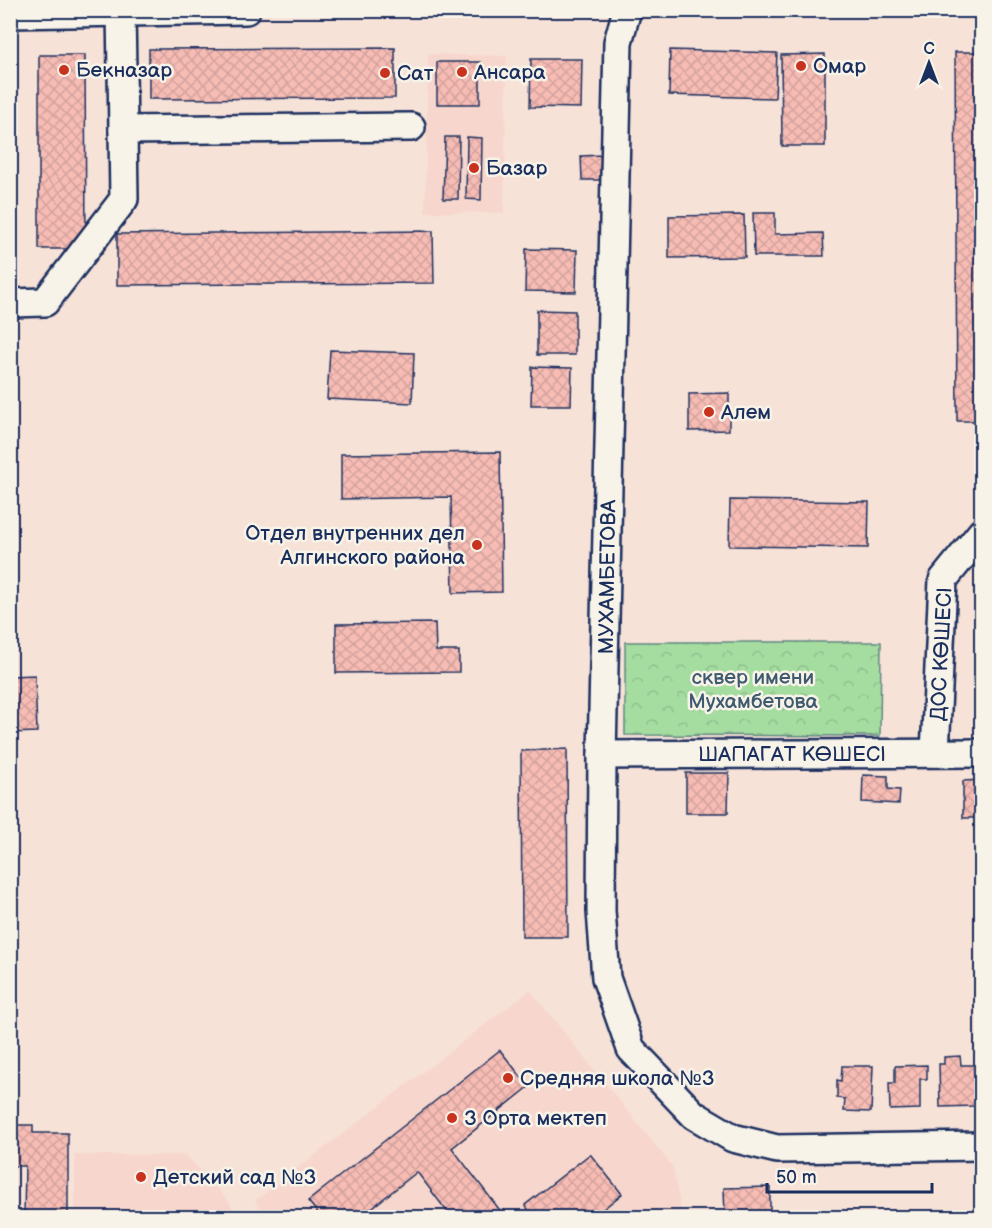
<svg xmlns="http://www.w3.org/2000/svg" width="992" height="1228" font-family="'Balsamiq Sans',sans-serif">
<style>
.built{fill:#f7d7cd}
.park{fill:url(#park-crowns);stroke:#608680;stroke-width:1.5}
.building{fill:url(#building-cross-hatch);stroke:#1b2f5e;stroke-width:1.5}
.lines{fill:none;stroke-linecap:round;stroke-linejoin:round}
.minor-casing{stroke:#1b2f5e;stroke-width:32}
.minor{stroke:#f7f3e8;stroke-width:27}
.poi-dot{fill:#c8321e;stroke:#f7f3e8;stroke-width:2}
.labels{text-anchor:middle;stroke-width:5;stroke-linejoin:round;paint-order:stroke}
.poi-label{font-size:21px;fill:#1b2f5e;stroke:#f7f3e8;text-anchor:start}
.street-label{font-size:21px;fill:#1b2f5e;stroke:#f7f3e8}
.park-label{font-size:21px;fill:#3e5a6f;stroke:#f7f3e8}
</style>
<defs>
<pattern id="park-crowns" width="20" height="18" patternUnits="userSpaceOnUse" patternTransform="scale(1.5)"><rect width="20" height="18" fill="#a5dda1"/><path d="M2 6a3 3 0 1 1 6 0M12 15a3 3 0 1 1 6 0" fill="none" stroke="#8dbe8d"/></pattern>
<pattern id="building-cross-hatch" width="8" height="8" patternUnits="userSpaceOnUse" patternTransform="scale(1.5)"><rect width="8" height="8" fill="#f7bcb4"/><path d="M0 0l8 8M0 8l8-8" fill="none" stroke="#d3a29d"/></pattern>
</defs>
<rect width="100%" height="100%" fill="#f7e2d8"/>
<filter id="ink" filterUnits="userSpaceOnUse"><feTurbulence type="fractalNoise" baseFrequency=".0167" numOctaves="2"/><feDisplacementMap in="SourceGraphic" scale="12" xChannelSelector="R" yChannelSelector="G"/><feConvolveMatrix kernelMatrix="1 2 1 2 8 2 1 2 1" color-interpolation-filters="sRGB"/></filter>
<g filter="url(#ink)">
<g class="built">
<path d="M 428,54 L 507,56 L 504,213 L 425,212 Z"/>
<path d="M 530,990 L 673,1167 L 682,1217 L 267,1218 L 255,1201 Z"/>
<path d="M 75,1155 L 186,1155 L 227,1199 L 239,1217 L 75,1217 Z"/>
</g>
<path class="park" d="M 625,642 L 881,642 L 880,736 L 625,735 Z"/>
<g class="building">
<path d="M 395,48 L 395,98 L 149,99 L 149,49 Z"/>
<path d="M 670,50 L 777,53 L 775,98 L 669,95 Z"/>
<path d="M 955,52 L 982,52 L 982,421 L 957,421 Z"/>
<path d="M 825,54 L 825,146 L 782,146 L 781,55 Z"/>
<path d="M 39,55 L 85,55 L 86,249 L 39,249 Z"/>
<path d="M 531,59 L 582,59 L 581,108 L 530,107 Z"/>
<rect x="437" y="62" width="43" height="42"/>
<path d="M 445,137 L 459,137 L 458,199 L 443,199 Z"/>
<path d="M 467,137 L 482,138 L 481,200 L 466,199 Z"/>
<path d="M 602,155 L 603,180 L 582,180 L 581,156 Z"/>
<path d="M 753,213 L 775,213 L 775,234 L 823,233 L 824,256 L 754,256 Z"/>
<path d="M 744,215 L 745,257 L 669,258 L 669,216 Z"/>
<path d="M 433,231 L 434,283 L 117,285 L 117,234 Z"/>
<path d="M 526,249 L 577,250 L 576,292 L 525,291 Z"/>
<path d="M 537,310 L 575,311 L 575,355 L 537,355 Z"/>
<path d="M 330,350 L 414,353 L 412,403 L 327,399 Z"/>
<path d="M 532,367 L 572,368 L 571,405 L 531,405 Z"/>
<path d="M 729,393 L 729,430 L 689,431 L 689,394 Z"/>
<path d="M 500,452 L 502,592 L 453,593 L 451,497 L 341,499 L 341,454 Z"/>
<path d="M 730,500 L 869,502 L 868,548 L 729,546 Z"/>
<path d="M 435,623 L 436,651 L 459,651 L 459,672 L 336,673 L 336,624 Z"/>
<path d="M 35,675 L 37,732 L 10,733 L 10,676 Z"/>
<path d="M 567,749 L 568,937 L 522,937 L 521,751 Z"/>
<path d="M 686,773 L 729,773 L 728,813 L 686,813 Z"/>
<path d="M 863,775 L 888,776 L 888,789 L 900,790 L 899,804 L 862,802 Z"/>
<path d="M 982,780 L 982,818 L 963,818 L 963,781 Z"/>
<path d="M 500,1050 L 529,1087 L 452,1148 L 506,1218 L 452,1218 L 417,1172 L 359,1218 L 322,1218 L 308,1201 Z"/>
<path d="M 960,1056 L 961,1065 L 974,1065 L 975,1106 L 940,1107 L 939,1064 L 944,1064 L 944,1057 Z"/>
<path d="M 927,1065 L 927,1079 L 920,1079 L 920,1109 L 890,1110 L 889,1083 L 895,1083 L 895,1066 Z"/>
<path d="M 842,1066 L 873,1066 L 871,1112 L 844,1111 L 845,1099 L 837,1098 L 837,1080 L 841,1081 Z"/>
<path d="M 10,1125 L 33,1125 L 33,1133 L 68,1133 L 68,1218 L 24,1218 L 25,1166 L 10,1166 Z"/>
<path d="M 590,1154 L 622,1194 L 592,1218 L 534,1218 L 525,1205 Z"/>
<path d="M 770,1187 L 770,1218 L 725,1218 L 724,1188 Z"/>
</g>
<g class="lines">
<g class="minor-casing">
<g id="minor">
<path d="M 627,10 L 618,42 L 602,755 L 601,911 L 606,978 L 631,1049 L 694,1115 L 733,1138 L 777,1149 L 982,1146"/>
<path d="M 121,12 L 123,130 L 411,127"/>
<path d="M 10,14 L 246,10"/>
<path d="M 10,303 L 45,302 L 124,199 L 123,130"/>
<path d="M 935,753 L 943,580 L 982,532"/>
<path d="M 602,755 L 982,753"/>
</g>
</g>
<use href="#minor" class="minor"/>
</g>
</g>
<g class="poi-dot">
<circle cx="801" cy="66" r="6"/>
<circle cx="64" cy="70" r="6"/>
<circle cx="462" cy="72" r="6"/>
<circle cx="385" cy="73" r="6"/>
<circle cx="474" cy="168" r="6"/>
<circle cx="709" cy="412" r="6"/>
<circle cx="477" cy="545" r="6"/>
<circle cx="508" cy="1078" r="6"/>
<circle cx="452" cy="1118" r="6"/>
<circle cx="141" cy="1177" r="6"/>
</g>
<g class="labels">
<g class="poi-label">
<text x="813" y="73">Омар</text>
<text x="76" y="77">Бекназар</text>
<text x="474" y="79">Ансара</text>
<text x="397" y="80">Сат</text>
<text x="486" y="175">Базар</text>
<text x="721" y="419">Алем</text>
<text x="465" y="540" text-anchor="end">Отдел внутренних дел<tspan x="465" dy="24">Алгинского района</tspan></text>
<text x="520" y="1085">Средняя школа №3</text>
<text x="464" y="1125">3 Орта мектеп</text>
<text x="153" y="1184">Детский сад №3</text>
</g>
<g class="street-label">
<text transform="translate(607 577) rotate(-89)" y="7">МУХАМБЕТОВА</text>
<text transform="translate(941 654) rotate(-87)" y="7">ДОС КӨШЕСІ</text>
<text x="792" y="761">ШАПАГАТ КӨШЕСІ</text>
</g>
<g class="park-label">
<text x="753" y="684">сквер имени<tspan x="753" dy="24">Мухамбетова</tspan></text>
</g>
</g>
<rect width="992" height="1228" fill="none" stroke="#f7f3e8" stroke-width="36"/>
<rect x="18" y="18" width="956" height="1192" fill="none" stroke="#1b2f5e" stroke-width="2" filter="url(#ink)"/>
<g transform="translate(929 63)" stroke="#f7f3e8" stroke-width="4.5" paint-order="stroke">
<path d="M0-4.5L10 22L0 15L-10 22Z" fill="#1b2f5e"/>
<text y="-9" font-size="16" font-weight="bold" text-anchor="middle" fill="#1b2f5e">С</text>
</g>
<path d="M767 1183v9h165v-9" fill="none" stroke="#1b2f5e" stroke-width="3"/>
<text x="776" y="1183" font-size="18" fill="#1b2f5e" stroke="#f7f3e8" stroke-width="4.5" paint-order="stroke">50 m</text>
</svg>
